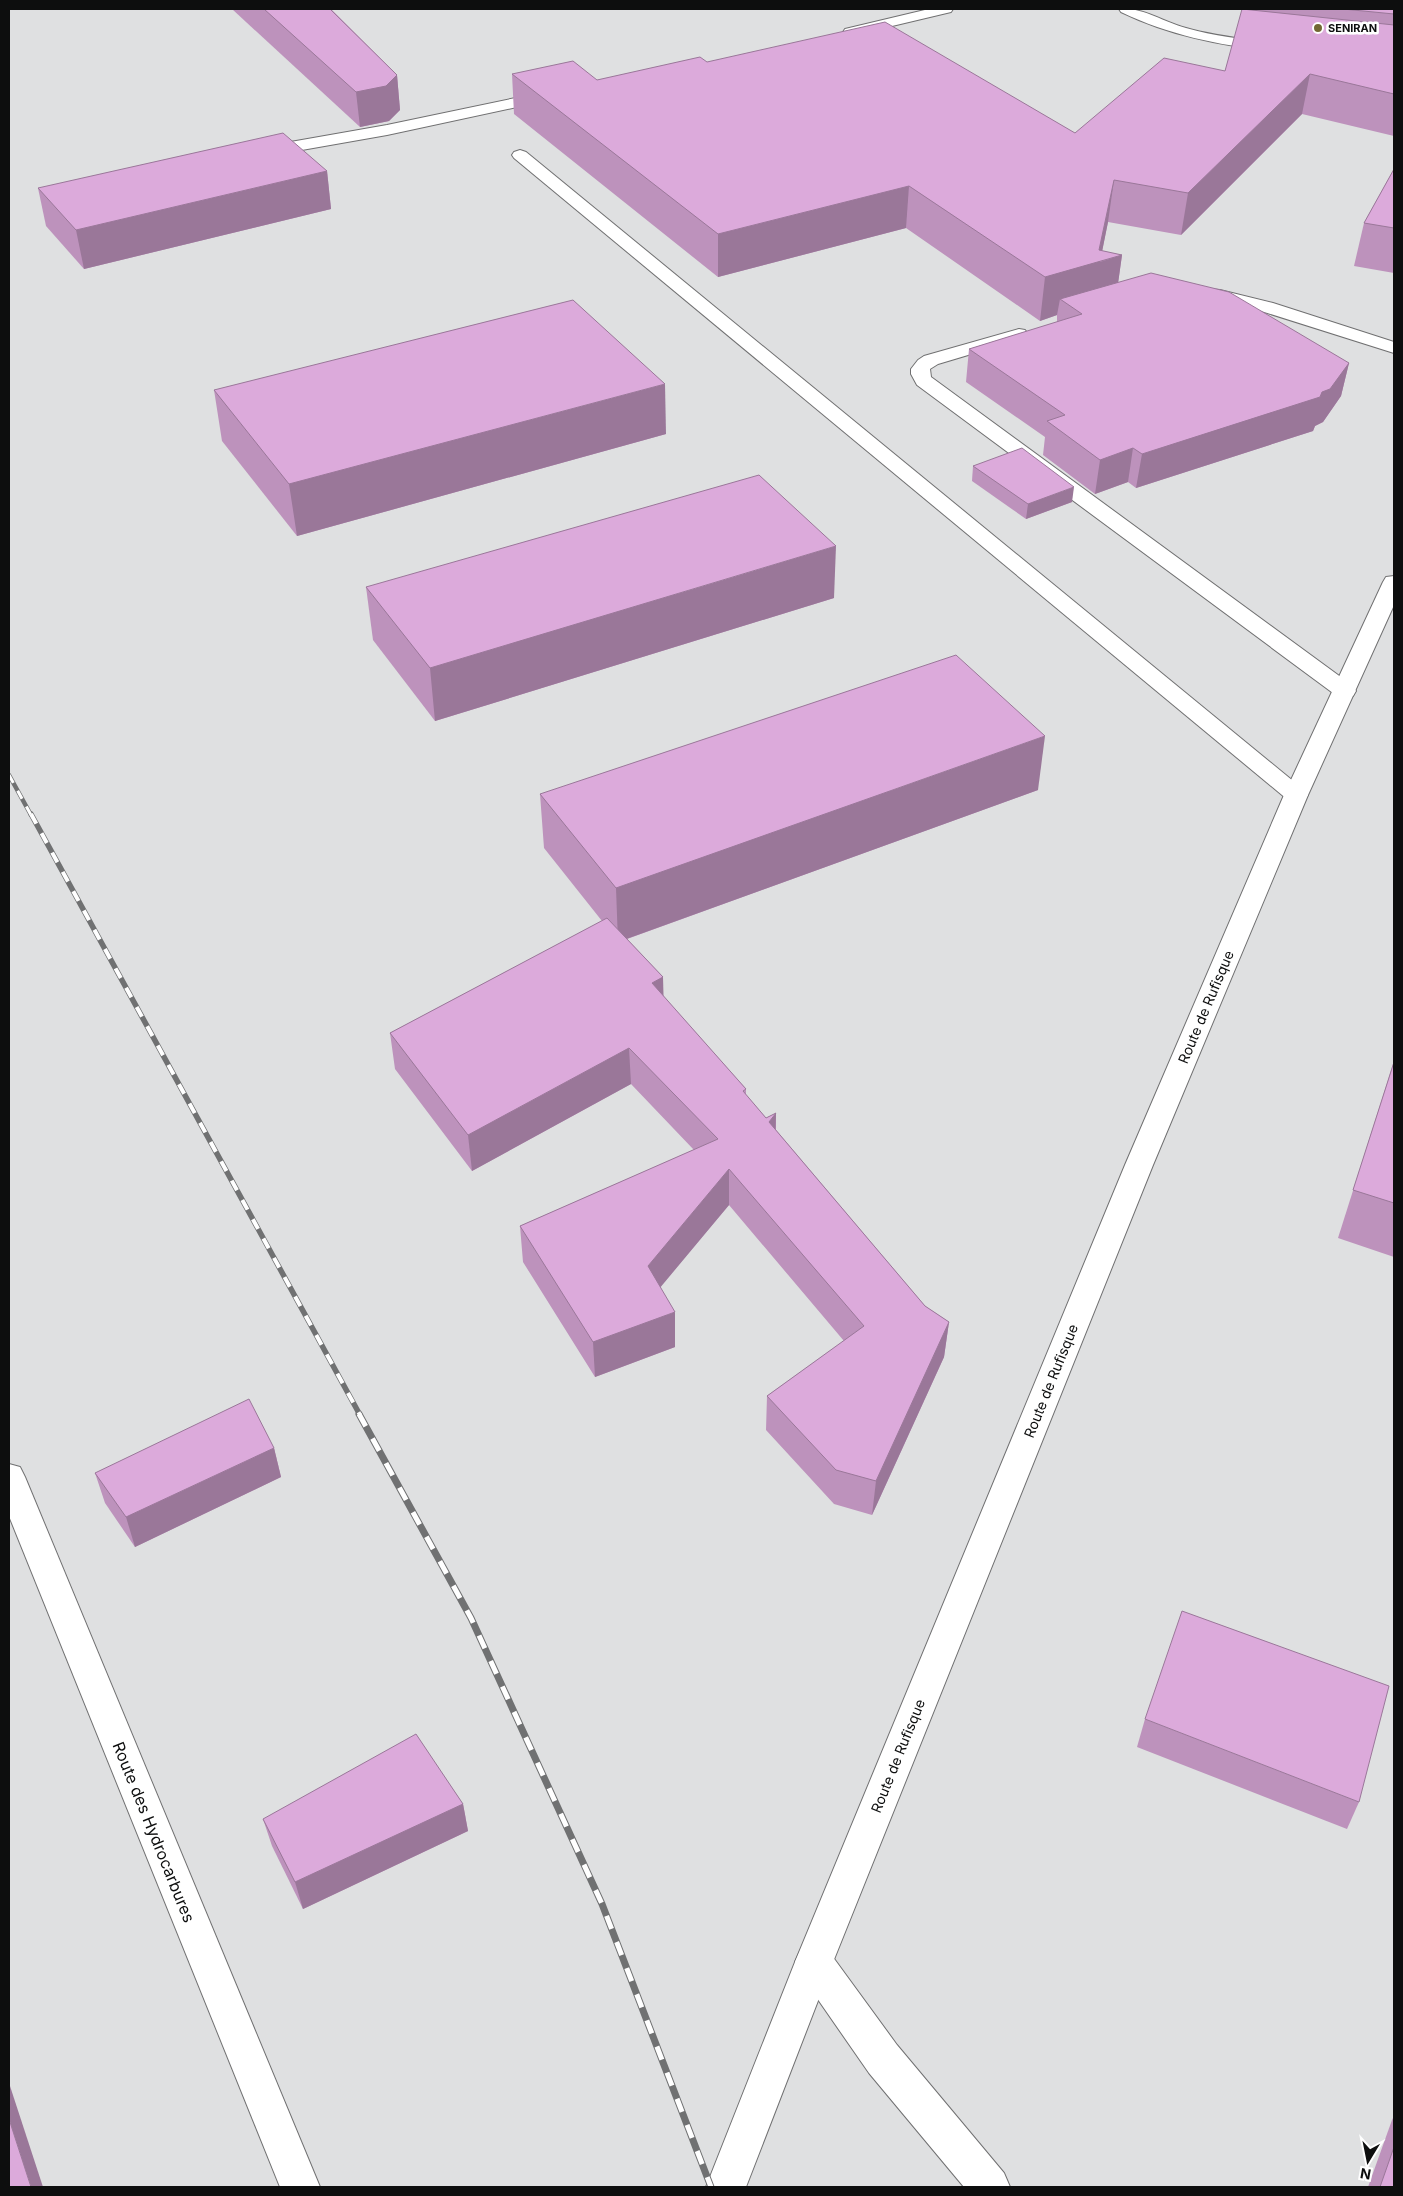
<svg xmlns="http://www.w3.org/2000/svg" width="1403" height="2196" font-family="Inter,sans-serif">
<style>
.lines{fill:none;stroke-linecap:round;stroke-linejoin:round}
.service-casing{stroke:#707071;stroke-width:2}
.minor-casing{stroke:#707071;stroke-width:2}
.tertiary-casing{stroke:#707071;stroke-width:2}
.secondary-casing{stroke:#707071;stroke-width:2}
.service{fill:#fff;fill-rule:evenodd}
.minor{fill:#fff;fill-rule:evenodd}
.tertiary{fill:#fff;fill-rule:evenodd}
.secondary{fill:#fff;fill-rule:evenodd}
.rail-far2-casing{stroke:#707172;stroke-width:4.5}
.rail-far1-casing{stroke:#707172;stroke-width:5.5}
.rail-casing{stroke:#707172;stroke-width:7}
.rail-far2{stroke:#fff;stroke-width:3;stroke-dasharray:9;stroke-linecap:butt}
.rail-far1{stroke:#fff;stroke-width:4;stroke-dasharray:11;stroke-linecap:butt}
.rail{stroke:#fff;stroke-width:5;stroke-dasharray:14;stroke-linecap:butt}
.wall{fill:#bd92bc}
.shaded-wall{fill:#9a7799}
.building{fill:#dcaadb;stroke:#9a7799}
.poi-dot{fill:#726733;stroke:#fff;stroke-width:2}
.labels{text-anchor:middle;stroke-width:5;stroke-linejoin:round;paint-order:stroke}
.far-poi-label{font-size:11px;font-weight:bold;fill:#0d0e0e;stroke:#fff;text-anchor:start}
.street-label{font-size:14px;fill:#0d0e0e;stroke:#fff}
.near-street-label{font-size:16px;fill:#0d0e0e;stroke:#fff}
</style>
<rect width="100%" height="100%" fill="#dfe0e1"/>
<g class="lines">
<g class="service-casing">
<g id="service">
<path d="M 929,9 L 953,9 L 951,12 L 850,36 L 845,35 L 843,32 L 845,29 Z"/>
<path d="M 1119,9 C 1143,7 1163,22 1186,28 C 1214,36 1242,39 1271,43 L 1276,44 L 1278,47 L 1276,50 L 1271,51 C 1218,45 1169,35 1121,12 Z"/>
<path d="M 549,91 L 554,93 L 557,96 L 554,99 L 387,135 L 262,157 L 256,155 L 254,152 L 256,149 L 262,147 L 387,125 Z"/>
<path d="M 520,150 L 526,152 L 1304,790 L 1308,795 L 1304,800 L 1296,802 L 1288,800 L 514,158 L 512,155 L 514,152 Z"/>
<path d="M 1206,289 L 1220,290 L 1273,303 L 1394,342 L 1394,353 L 1261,311 L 1220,300 L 1200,298 L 1197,294 L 1200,290 Z"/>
<path d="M 1019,329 L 1025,330 L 1028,334 L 1025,338 L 938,364 L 930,369 L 931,377 L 1353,686 L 1356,691 L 1353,696 L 1345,698 L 1337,696 L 917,385 L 911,374 L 911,369 L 918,360 L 924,356 Z"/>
</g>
</g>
<g class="minor-casing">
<path id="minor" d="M 814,1943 L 827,1949 L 897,2045 L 1004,2173 L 1010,2187 L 964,2187 L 869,2073 L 801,1975 L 795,1962 L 801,1949 Z"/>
</g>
<g class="tertiary-casing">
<path id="tertiary" d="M 9,1464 L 20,1467 L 25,1477 L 320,2187 L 280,2187 L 9,1516 Z"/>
</g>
<g class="secondary-casing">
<path id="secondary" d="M 1394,576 L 1394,605 L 1308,795 L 1153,1165 L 833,1962 L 746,2187 L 706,2187 L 795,1962 L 1125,1165 L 1284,795 L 1383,582 L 1386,577 Z"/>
</g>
<use href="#service" class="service"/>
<use href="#minor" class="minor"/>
<use href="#tertiary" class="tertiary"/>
<use href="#secondary" class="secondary"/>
<g class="rail-far2-casing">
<path id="rail-far2" d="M 9,775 L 31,815"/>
</g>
<g class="rail-far1-casing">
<path id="rail-far1" d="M 31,814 L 360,1415"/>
</g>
<g class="rail-casing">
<path id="rail" d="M 359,1414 L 471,1618 L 602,1904 L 711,2187"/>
</g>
<use href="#rail-far2" class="rail-far2"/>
<use href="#rail-far1" class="rail-far1"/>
<use href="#rail" class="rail"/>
</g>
<g class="wall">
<path d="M 232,9 L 331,9 L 397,75 L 400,110 L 389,121 L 360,127 Z"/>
<path d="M 1244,9 L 1394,9 L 1394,136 L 1302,114 L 1181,235 L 1108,222 L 1102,251 L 1122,255 L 1118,283 L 1349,363 L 1341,396 L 1323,422 L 1315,426 L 1313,431 L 1136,488 L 1128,482 L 1095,494 L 1043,455 L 1045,437 L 966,382 L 969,349 L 1057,322 L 1057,315 L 1040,321 L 906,228 L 718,277 L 514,114 L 512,74 L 597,80 L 707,62 L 1075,133 L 1225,71 Z"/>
<path d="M 1394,169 L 1394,273 L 1354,266 L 1364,223 Z"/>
<path d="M 327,171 L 331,209 L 84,269 L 46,226 L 38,188 Z"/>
<path d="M 214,390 L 666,434 L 297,536 L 222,441 Z"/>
<path d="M 973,466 L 1072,502 L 1026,519 L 972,481 Z"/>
<path d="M 366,587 L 834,598 L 435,721 L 373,640 Z"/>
<path d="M 1038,790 L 627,939 L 663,977 L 663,996 L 746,1089 L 746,1095 L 766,1118 L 776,1113 L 776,1130 L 925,1306 L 949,1322 L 944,1357 L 872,1515 L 834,1504 L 766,1430 L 767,1396 L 844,1341 L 729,1205 L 660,1287 L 675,1347 L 595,1377 L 523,1262 L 520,1226 L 694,1150 L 631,1084 L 472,1171 L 395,1069 L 390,1033 L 602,921 L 544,848 L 540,794 Z"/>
<path d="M 1394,1061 L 1394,1257 L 1338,1238 Z"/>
<path d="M 274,1448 L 281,1477 L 135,1547 L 105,1503 L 95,1473 Z"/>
<path d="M 1145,1719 L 1359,1802 L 1347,1829 L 1137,1747 Z"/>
<path d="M 463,1804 L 468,1831 L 303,1909 L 272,1846 L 263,1819 Z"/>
<path d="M 1394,2116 L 1394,2187 L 1368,2187 L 1392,2120 Z"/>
</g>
<g class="shaded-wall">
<path d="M 1310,74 L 1302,114 L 1181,235 L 1188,193 Z"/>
<path d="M 397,75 L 400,110 L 389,121 L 360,127 L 356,92 Z"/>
<path d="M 327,171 L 331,209 L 84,269 L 76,230 Z"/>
<path d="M 1114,180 L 1108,222 L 1100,262 L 1122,255 L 1116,298 L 1060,299 L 1057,315 L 1040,321 L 1045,277 L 1099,250 Z"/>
<path d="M 909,186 L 906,228 L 718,277 L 718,234 Z"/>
<path d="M 1349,363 L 1341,396 L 1323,422 L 1315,426 L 1313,431 L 1136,488 L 1142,454 L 1322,392 Z"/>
<path d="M 665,384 L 666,434 L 297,536 L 289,484 Z"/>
<path d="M 1133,448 L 1128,482 L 1095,494 L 1100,460 Z"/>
<path d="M 1074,487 L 1072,502 L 1026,519 L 1028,504 Z"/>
<path d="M 836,546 L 834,598 L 435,721 L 430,668 Z"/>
<path d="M 1045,736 L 1038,790 L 618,942 L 616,888 Z"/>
<path d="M 663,977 L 664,1013 L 652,983 Z"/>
<path d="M 629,1048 L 631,1084 L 472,1171 L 468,1135 Z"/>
<path d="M 776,1113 L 775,1149 L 769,1122 Z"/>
<path d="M 729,1169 L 729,1205 L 649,1301 L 648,1266 Z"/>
<path d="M 675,1312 L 675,1347 L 595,1377 L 593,1342 Z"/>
<path d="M 949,1322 L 944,1357 L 872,1515 L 876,1481 Z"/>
<path d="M 274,1448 L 281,1477 L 135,1547 L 126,1517 Z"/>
<path d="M 463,1804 L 468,1831 L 303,1909 L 295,1882 Z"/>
<path d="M 9,2083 L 43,2187 L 31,2187 L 9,2119 Z"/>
</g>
<g class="building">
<path d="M 264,9 L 330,9 L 397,75 L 386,86 L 356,92 Z"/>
<path d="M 1242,9 L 1394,25 L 1394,94 L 1310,74 L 1188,193 L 1114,180 L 1099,250 L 1122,255 L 1045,277 L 909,186 L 718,234 L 512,74 L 573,61 L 597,80 L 700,57 L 707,62 L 885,22 L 1075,133 L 1164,58 L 1225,71 Z"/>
<path d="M 1343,9 L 1394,9 L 1394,14 Z"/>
<path d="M 283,133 L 327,171 L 76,230 L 38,188 Z"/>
<path d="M 1394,169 L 1394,228 L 1364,223 Z"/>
<path d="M 1151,273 L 1229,292 L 1349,363 L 1330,389 L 1322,392 L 1320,397 L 1142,454 L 1133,448 L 1100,460 L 1047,421 L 1065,415 L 969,349 L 1082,314 L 1060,299 Z"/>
<path d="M 573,300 L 665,384 L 289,484 L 214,390 Z"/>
<path d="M 1022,448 L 1074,487 L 1028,504 L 973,466 Z"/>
<path d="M 759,475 L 836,546 L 430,668 L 366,587 Z"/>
<path d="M 956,655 L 1045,736 L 616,888 L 540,794 Z"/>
<path d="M 607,918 L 663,977 L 652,983 L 746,1089 L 743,1091 L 766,1118 L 776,1113 L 769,1122 L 925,1306 L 949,1322 L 876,1481 L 836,1470 L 767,1396 L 864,1326 L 729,1169 L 648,1266 L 675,1312 L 593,1342 L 520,1226 L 718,1139 L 629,1048 L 468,1135 L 390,1033 Z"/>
<path d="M 1394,1062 L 1394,1203 L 1353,1190 Z"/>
<path d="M 249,1399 L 274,1448 L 126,1517 L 95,1473 Z"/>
<path d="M 1182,1611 L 1389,1686 L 1359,1802 L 1145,1719 Z"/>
<path d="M 416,1734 L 463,1804 L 295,1882 L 263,1819 Z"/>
<path d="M 9,2119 L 31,2187 L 9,2187 Z"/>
<path d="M 1394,2147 L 1394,2187 L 1380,2187 Z"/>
</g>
<circle class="poi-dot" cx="1318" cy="28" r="5"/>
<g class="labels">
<g class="far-poi-label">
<text x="1328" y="32">SENIRAN</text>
</g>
<g class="street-label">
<text transform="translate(1206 1007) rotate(-67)" y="5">Route de Rufisque</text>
<text transform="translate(1051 1381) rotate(-68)" y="5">Route de Rufisque</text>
<text transform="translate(898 1756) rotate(-68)" y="5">Route de Rufisque</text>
</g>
<g class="near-street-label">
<text transform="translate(154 1832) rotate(68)" y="6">Route des Hydrocarbures</text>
</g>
</g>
<rect width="1403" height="2196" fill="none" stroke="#0d0e0e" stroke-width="20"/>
<g transform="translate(1368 2161) rotate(190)" stroke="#ffffff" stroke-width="4" paint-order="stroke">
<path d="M0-4L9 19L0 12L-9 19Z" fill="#0d0e0e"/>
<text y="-8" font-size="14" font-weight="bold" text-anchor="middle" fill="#0d0e0e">N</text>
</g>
</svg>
